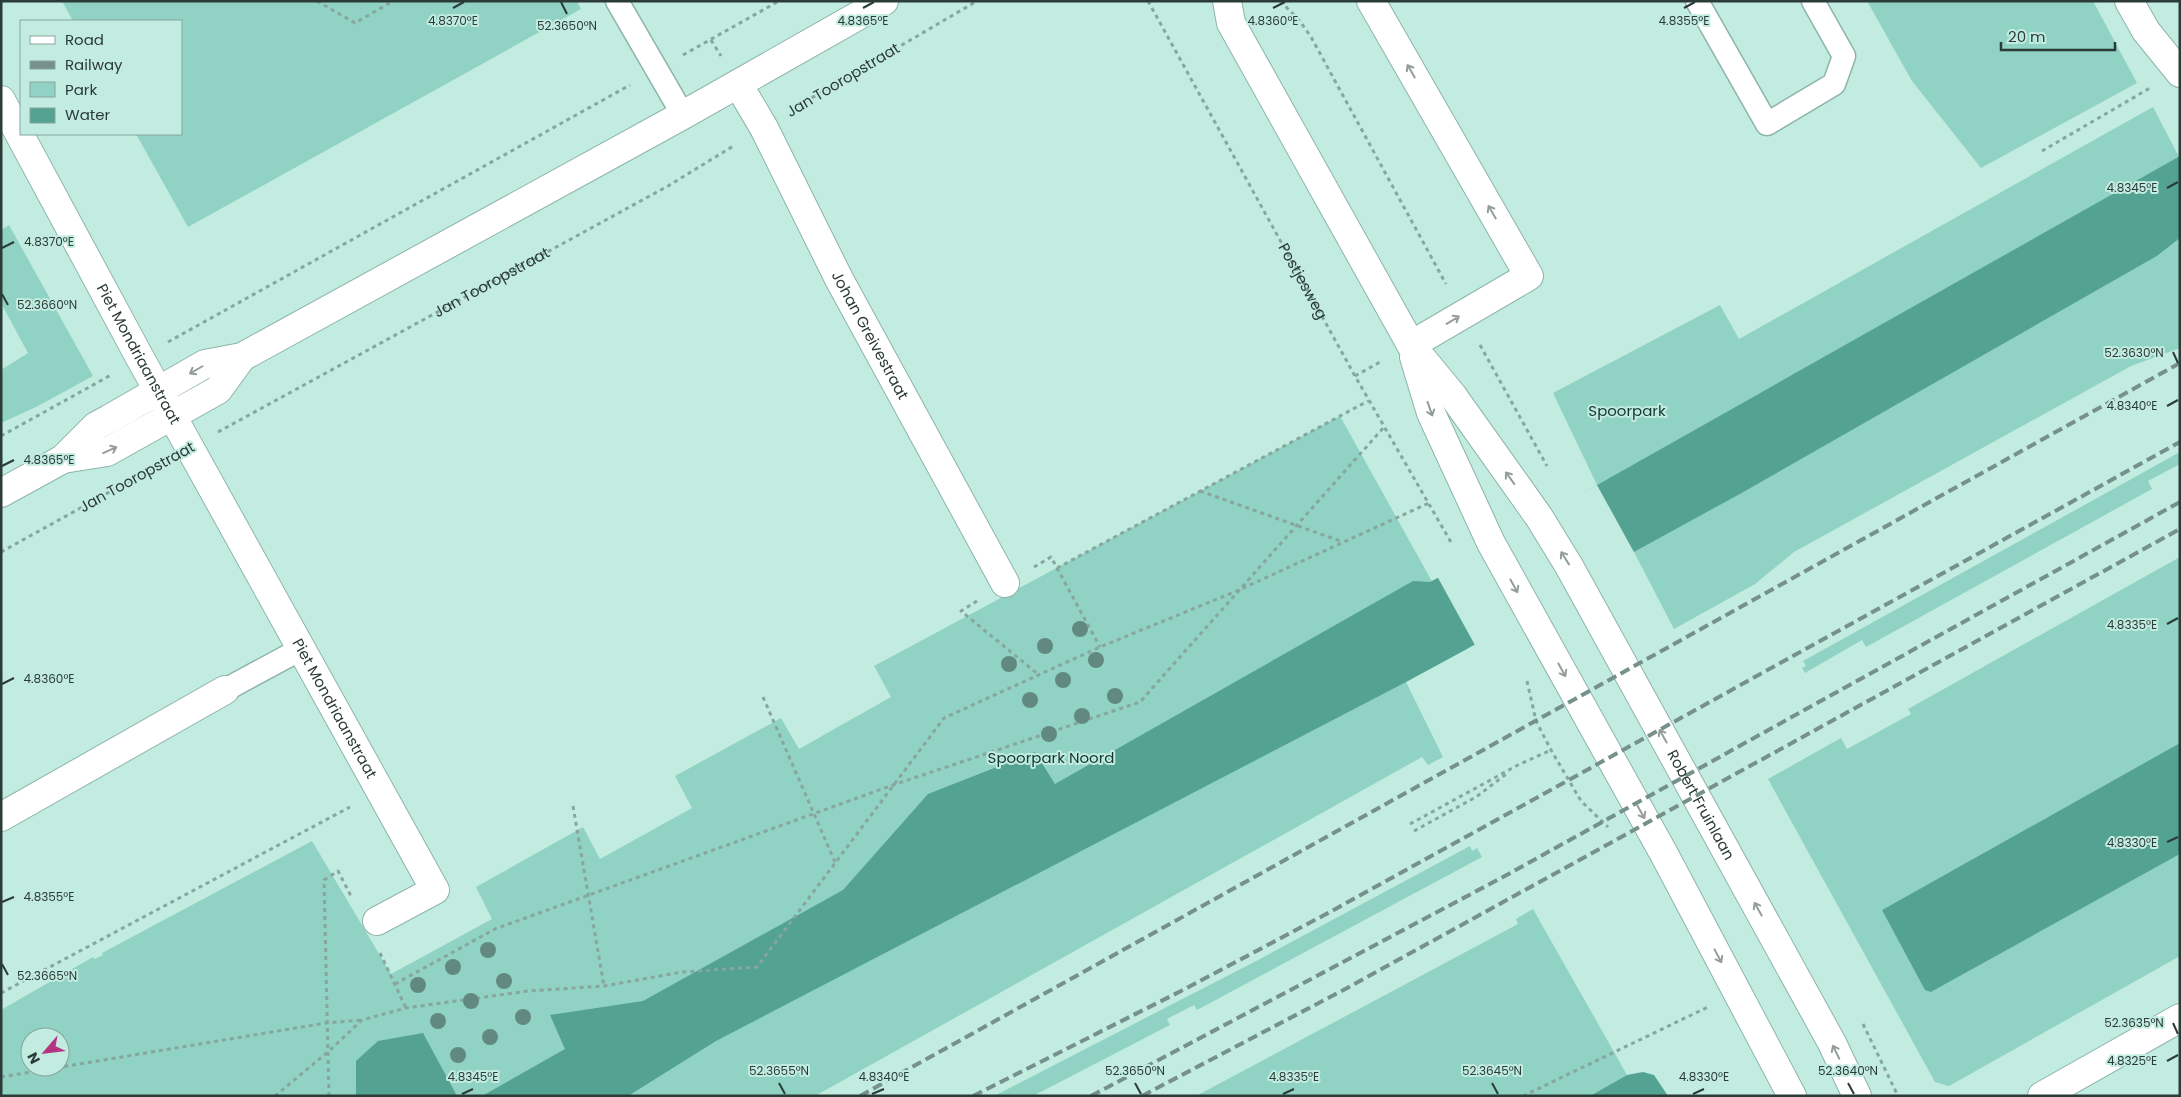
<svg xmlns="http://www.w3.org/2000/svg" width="2181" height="1097" font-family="Poppins,sans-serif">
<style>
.green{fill:#90d2c3;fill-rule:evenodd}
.water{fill:#53a292}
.pier{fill:#c3ece1}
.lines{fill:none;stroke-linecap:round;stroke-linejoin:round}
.service-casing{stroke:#8db4aa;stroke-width:25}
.minor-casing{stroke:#8db4aa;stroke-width:30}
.tertiary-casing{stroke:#8db4aa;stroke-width:30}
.path{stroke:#87a69e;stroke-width:3;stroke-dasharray:4 4;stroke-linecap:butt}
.service{stroke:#fff;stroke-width:22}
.minor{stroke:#fff;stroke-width:28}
.tertiary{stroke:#fff;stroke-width:28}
.rail{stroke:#75918a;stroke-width:4;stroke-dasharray:10 5;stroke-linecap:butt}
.tree{fill:#628980}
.oneway{stroke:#959d9b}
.ticks{fill:none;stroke:#2b3b37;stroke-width:2}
.labels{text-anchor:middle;stroke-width:4;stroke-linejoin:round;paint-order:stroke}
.street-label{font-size:15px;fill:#2b3b37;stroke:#c3ece1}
.park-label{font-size:15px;fill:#123830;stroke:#c3ece1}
.ticks-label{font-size:12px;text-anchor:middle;fill:#2b3b37;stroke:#c3ece1;stroke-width:4;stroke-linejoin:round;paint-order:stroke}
</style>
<rect width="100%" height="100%" fill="#c3ece1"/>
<g class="green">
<path d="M 62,1 L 577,1 L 581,9 L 188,227 L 136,134 L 181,134 L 181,21 L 73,21 Z"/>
<path d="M 1867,1 L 2093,1 L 2137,83 L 1981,168 L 1912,81 Z"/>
<path d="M 2153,107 L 2179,157 L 1597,485 L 1553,393 L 1720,305 L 1739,339 Z"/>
<path d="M 9,225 L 93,376 L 36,407 L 1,423 L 1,370 L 28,353 L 1,303 L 1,230 Z"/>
<path d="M 2180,238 L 2180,348 L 2131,366 L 1794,552 L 1755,584 L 1674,629 L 1634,552 L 1740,494 L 2157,256 Z"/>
<path d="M 1340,416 L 1469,648 L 1406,682 L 1443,757 L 1428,765 L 1422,757 L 815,1096 L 1,1096 L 1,1010 L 93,957 L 95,959 L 103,955 L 102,953 L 312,841 L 391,974 L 492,919 L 476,887 L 583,827 L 600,859 L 692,808 L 675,776 L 781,718 L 799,749 L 891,697 L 874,666 ZM 30,1037 L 60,1037 L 60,1067 L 30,1067 Z"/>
<path d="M 2180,452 L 2180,464 L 2148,481 L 2152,489 L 1866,647 L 1862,640 L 1805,673 L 1802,668 L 1806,666 L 1803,661 Z"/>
<path d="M 2180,557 L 2180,743 L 1882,910 L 1931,992 L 2180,854 L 2180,956 L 1949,1086 L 1935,1082 L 1768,779 L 1841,738 L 1847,749 L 1911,714 L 1908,709 Z"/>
<path d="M 1470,846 L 1472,851 L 1477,848 L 1482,857 L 1197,1010 L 1194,1005 L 1167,1019 L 1170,1025 L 1033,1096 L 994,1096 L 1260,959 Z"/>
<path d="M 1533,909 L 1627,1075 L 1590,1096 L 1196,1096 L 1518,924 L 1516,919 Z"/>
</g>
<g class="water">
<path d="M 2180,156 L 2180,238 L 2157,256 L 1740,494 L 1634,552 L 1529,615 L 1406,682 L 716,1041 L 628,1096 L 482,1096 L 565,1049 L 550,1015 L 643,1001 L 843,890 L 928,794 L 1035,752 L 1055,784 L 1413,581 L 1430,582 L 1492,549 L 1597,485 Z"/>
<path d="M 2180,743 L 2180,854 L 1931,992 L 1925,990 L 1882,910 Z"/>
<path d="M 423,1033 L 457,1096 L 356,1096 L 356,1061 L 378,1041 Z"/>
<path d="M 1643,1072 L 1654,1075 L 1668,1096 L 1590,1096 L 1627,1075 Z"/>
</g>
<path class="pier" d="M 1597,485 L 1635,554 L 1530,618 L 1476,647 L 1437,576 Z"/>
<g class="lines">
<g class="service-casing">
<g id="service">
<path d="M 617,1 L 683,115"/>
<path d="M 1697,1 L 1767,124 L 1834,84 L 1844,56 L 1813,1"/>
<path d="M 225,690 L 301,649"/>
</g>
</g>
<g class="minor-casing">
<g id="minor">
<path d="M 1371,1 L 1529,276 L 1411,345"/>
<path d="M 2129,1 L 2146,31 L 2180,73"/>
<path id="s3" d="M 738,84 L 764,128 L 839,279 L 1005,583"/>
<path id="s4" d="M 1,100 L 140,358 L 435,890 L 377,921"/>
<path d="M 1,817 L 225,690"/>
<path d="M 2042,1096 L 2180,1018"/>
</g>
</g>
<g class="tertiary-casing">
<g id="tertiary">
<path id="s5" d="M 1227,1 L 1231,23 L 1411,345 L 1453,396 L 1539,517 L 1569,566 L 1832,1043 L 1857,1096"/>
<path d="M 1414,357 L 1431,413 L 1491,543 L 1664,854 L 1792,1096"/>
<path d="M 63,459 L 107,452 L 218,390 L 242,357"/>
<path d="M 1,493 L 63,459 L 96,426 L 109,419 L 205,364 L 242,357 L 683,115 L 884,1"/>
</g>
</g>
<g class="path">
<path d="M 317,1 L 355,23 L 393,1"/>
<path id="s1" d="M 1148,1 L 1355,376 L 1452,544"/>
<path d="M 1280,1 L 1299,20 L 1311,37 L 1446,284"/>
<path d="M 711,40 L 721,56"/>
<path d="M 683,55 L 779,1"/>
<path d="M 791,110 L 977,1"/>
<path d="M 2042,151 L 2150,88"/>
<path d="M 168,342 L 630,85"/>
<path d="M 1480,345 L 1547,466"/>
<path d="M 1355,376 L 1380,362"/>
<path id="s2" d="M 218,432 L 668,186 L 735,145"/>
<path d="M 1,436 L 111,375"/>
<path d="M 1200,491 L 1343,542"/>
<path d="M 1,552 L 160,464"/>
<path d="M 1034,567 L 1051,557 L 1100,647"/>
<path d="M 1057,568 L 1368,401"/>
<path d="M 977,601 L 961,611 L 1039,675"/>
<path d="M 1527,681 L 1536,721 L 1551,750 L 1581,801 L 1608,827"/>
<path d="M 763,697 L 835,862"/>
<path d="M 573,806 L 604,986"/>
<path d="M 1410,824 L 1518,765 L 1551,750"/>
<path d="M 1414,831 L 1476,797 L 1509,772"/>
<path d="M 380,953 L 406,1008"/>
<path d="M 395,984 L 495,929 L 893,785 L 1140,702 L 1384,427"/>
<path d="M 1,993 L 350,807"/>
<path d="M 1863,1024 L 1898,1096"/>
<path d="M 1,1077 L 326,1023 L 362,1020"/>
<path d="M 275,1096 L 329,1051 L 362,1020 L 406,1008 L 528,991 L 604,986 L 682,972 L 757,967 L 944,718 L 1100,647 L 1239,590 L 1429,503"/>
<path d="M 329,1096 L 324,880 L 338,871 L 352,898"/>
<path d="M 1523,1096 L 1708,1007"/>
</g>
<use href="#service" class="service"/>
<use href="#minor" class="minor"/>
<use href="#tertiary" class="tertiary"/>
<g class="rail">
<path d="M 860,1096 L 2180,363"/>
<path d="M 973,1096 L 1181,991 L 1330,912 L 2180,442"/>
<path d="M 1091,1096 L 1503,877 L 2180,502"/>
<path d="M 1142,1096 L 1349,987 L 2180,529"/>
</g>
</g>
<g class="tree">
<circle cx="1080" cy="629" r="8"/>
<circle cx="1045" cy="646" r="8"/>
<circle cx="1096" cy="660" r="8"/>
<circle cx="1009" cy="664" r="8"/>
<circle cx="1063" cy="680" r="8"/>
<circle cx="1115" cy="696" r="8"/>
<circle cx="1030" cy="700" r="8"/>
<circle cx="1082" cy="716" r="8"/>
<circle cx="1049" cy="734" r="8"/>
<circle cx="488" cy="950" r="8"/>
<circle cx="453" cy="967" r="8"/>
<circle cx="504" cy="981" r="8"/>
<circle cx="418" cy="985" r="8"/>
<circle cx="471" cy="1001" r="8"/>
<circle cx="523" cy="1017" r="8"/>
<circle cx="438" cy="1021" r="8"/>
<circle cx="490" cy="1037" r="8"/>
<circle cx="458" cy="1055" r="8"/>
</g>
<defs><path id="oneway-shaft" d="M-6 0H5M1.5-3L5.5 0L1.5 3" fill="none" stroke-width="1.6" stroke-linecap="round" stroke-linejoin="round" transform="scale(1.25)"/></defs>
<g class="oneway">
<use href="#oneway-shaft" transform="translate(1411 71) rotate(-120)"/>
<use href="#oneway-shaft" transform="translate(1492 212) rotate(-120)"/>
<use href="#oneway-shaft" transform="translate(1453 320) rotate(-31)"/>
<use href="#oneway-shaft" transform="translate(196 370) rotate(150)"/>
<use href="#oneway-shaft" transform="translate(1430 409) rotate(71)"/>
<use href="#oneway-shaft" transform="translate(110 450) rotate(-24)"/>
<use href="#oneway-shaft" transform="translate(1510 478) rotate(-126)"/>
<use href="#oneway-shaft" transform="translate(1565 558) rotate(-122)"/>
<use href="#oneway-shaft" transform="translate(1514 586) rotate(61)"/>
<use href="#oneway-shaft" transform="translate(1562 670) rotate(61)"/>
<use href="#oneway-shaft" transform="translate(1663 736) rotate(-119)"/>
<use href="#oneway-shaft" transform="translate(1641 812) rotate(61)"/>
<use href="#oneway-shaft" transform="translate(1758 909) rotate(-119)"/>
<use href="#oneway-shaft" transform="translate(1718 956) rotate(62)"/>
<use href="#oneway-shaft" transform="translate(1836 1052) rotate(-116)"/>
</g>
<path class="ticks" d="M 561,2 L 567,14M 453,8 L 464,2M 863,8 L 874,2M 1273,8 L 1285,2M 1684,8 L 1695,2M 2167,188 L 2178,182M 2,248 L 14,242M 2,294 L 8,305M 2173,352 L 2178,363M 2167,406 L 2178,400M 2,466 L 14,460M 2167,624 L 2178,618M 2,684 L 14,678M 2167,842 L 2178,837M 2,902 L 14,897M 2,964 L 8,975M 2173,1023 L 2178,1034M 2167,1061 L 2178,1055M 779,1083 L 785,1094M 1135,1083 L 1141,1094M 1492,1083 L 1498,1094M 1848,1083 L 1854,1094M 462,1094 L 473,1089M 872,1094 L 884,1089M 1283,1094 L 1294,1089M 1693,1094 L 1704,1089"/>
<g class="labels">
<g class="street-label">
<text transform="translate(843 80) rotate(-31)" y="5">Jan Tooropstraat</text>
<text dy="5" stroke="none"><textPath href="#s2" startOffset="312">Jan Tooropstraat</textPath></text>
<text dy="5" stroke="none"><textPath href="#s1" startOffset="320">Postjesweg</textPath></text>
<text dy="5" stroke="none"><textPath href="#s3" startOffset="284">Johan Greivestraat</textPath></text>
<text dy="5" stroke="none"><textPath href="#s4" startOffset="289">Piet Mondriaanstraat</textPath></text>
<text transform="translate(137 477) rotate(-29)" y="5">Jan Tooropstraat</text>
<text dy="5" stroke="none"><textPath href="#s4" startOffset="694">Piet Mondriaanstraat</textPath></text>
<text dy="5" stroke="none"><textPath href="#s5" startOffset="936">Robert Fruinlaan</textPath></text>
</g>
<g class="park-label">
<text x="1627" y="416">Spoorpark</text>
<text x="1051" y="763">Spoorpark Noord</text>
</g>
</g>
<g class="ticks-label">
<text x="863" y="25">4.8365°E</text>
<text x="1273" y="25">4.8360°E</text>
<text x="1684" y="25">4.8355°E</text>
<text x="453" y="25">4.8370°E</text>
<text x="567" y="30">52.3650°N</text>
<text x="2132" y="192">4.8345°E</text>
<text x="49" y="246">4.8370°E</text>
<text x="47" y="309">52.3660°N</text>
<text x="2134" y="357">52.3630°N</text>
<text x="2132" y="410">4.8340°E</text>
<text x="49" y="464">4.8365°E</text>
<text x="2132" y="629">4.8335°E</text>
<text x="49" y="683">4.8360°E</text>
<text x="2132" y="847">4.8330°E</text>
<text x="49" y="901">4.8355°E</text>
<text x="47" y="980">52.3665°N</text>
<text x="2134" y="1027">52.3635°N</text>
<text x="2132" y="1065">4.8325°E</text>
<text x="779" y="1075">52.3655°N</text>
<text x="1135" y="1075">52.3650°N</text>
<text x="1492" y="1075">52.3645°N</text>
<text x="1848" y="1075">52.3640°N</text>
<text x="473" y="1081">4.8345°E</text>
<text x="884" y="1081">4.8340°E</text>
<text x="1294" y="1081">4.8335°E</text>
<text x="1704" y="1081">4.8330°E</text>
</g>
<rect width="2181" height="1097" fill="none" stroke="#2b3b37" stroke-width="5"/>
<rect x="20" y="20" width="162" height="115" fill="#c3ece1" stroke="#86a59d"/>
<rect x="30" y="36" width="25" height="8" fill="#ffffff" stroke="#86a59d"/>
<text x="65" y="45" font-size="15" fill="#2b3b37">Road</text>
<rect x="30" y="61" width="25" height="8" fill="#75918a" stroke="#86a59d"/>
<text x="65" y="70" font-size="15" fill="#2b3b37">Railway</text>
<rect x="30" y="82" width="25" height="15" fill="#90d2c3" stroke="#86a59d"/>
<text x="65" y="95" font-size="15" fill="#2b3b37">Park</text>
<rect x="30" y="108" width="25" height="15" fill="#53a292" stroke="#86a59d"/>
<text x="65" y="120" font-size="15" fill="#2b3b37">Water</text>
<g transform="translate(45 1052) rotate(242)"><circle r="24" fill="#c3ece1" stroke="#86a59d"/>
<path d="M0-4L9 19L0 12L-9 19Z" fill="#b33482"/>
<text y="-8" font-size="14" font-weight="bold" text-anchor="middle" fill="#2b3b37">N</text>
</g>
<path d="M2001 42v8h114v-8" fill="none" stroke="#2b3b37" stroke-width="2.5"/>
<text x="2008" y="42" font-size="15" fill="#2b3b37" stroke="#c3ece1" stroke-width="4" paint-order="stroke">20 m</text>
</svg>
